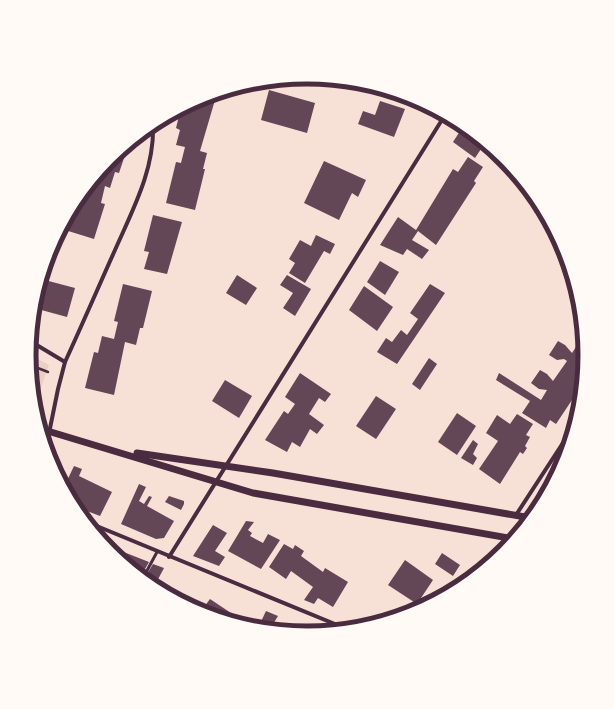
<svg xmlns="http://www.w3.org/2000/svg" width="614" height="709" font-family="'Roboto Condensed',sans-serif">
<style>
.green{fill:#ebcfc5}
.building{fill:#644757}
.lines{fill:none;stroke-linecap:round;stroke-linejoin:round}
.path{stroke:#4a2c40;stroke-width:2.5}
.service{stroke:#4a2c40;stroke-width:3}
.minor{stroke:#4a2c40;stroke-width:4}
.tertiary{stroke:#4a2c40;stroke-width:7}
.rim{fill:none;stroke:#4a2c40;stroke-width:5}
</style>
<rect width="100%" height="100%" fill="#f7e1d7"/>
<path class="green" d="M 29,354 L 49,365 L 35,404 L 34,404 Z"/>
<g class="building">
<path d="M 269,90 L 315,103 L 307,133 L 261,120 Z"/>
<path d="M 203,97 L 215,100 L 200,151 L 207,153 L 203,169 L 205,169 L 195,210 L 166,203 L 176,162 L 181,163 L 185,147 L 176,145 L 180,130 L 176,128 L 181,108 Z"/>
<path d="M 380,101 L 405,109 L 394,137 L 358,124 L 363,111 L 375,115 Z"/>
<path d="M 464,125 L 485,143 L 475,158 L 453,142 Z"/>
<path d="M 129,143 L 119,173 L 115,172 L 110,188 L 105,186 L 101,203 L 105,204 L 94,239 L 65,230 L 76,200 L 111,158 Z"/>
<path d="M 468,157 L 483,167 L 474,181 L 476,183 L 436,245 L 418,231 L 412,240 L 429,250 L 422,259 L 407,249 L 403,255 L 380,245 L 398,217 L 416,230 L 453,169 L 458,172 Z"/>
<path d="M 324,161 L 366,180 L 358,197 L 352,193 L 339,220 L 304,203 Z"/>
<path d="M 538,207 L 544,211 L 548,218 L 543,215 L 541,217 L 534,212 Z"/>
<path d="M 153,215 L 182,222 L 167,274 L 144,269 L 149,252 L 144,251 Z"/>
<path d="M 316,235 L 335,244 L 330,254 L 324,251 L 305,283 L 289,273 L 295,263 L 289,259 L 300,240 L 311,246 Z"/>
<path d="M 380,261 L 399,272 L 385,295 L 367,282 Z"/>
<path d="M 237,275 L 257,288 L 246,305 L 226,293 Z"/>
<path d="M 287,275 L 311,289 L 295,316 L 283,308 L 293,293 L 280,285 Z"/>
<path d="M 41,279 L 75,288 L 67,317 L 34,308 Z"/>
<path d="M 123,284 L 152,291 L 143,328 L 140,328 L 136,345 L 125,342 L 114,395 L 85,388 L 94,352 L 98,353 L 102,336 L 114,339 L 118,322 L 114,321 Z"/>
<path d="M 430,284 L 445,293 L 397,364 L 377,352 L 386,338 L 392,342 L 401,330 L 407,335 L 418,319 L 410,313 Z"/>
<path d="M 364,286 L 393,307 L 377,331 L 349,310 Z"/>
<path d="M 583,336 L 585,355 L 582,385 L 556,424 L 550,420 L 546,428 L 522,413 L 530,401 L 496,380 L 499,373 L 541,400 L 547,390 L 539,389 L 531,383 L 540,370 L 547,374 L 553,381 L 567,361 L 564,359 L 557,360 L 549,355 L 558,341 L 565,345 L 572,353 Z"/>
<path d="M 429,358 L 437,364 L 420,390 L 412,384 Z"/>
<path d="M 300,373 L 331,394 L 325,402 L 319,398 L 309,414 L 324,425 L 317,434 L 310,429 L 300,447 L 292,442 L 287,452 L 265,440 L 284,411 L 288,414 L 295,404 L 285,397 Z"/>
<path d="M 225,380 L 252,396 L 239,418 L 212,401 Z"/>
<path d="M 376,396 L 396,409 L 376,439 L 356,426 Z"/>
<path d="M 457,413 L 476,426 L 457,455 L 438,442 Z"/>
<path d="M 517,414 L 533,424 L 526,435 L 530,437 L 525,446 L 527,448 L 523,454 L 520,452 L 500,484 L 479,469 L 498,441 L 486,433 L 497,415 L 510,424 Z"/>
<path d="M 473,440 L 478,444 L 473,454 L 477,458 L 473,465 L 461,458 Z"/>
<path d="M 74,466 L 82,469 L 79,476 L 112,492 L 100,516 L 74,506 L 64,487 Z"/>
<path d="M 139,484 L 146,487 L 139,501 L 144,504 L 149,496 L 152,497 L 147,506 L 174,521 L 164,538 L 156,539 L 121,524 Z"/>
<path d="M 169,496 L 184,501 L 184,504 L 181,510 L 165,502 Z"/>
<path d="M 246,521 L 254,522 L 248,530 L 252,533 L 250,536 L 263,543 L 268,534 L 280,540 L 261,569 L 228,551 Z"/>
<path d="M 213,525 L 227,533 L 215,551 L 225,557 L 219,566 L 193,556 Z"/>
<path d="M 284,544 L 293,549 L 295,545 L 304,551 L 301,556 L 323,572 L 325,568 L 348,582 L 333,607 L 318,598 L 314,604 L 304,600 L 313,587 L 291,571 L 286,579 L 269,567 Z"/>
<path d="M 116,549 L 149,562 L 141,576 L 114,554 Z"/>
<path d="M 442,553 L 460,565 L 453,576 L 435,564 Z"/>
<path d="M 405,560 L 433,580 L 417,604 L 388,585 Z"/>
<path d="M 153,564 L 164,568 L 154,587 L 144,579 Z"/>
<path d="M 191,599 L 204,607 L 210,599 L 249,625 L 200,611 L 188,604 Z"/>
<path d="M 266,611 L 278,616 L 270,629 L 258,628 Z"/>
</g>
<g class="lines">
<path class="path" d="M 30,365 L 48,372"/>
<path class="service" d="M 143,578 L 157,552"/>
<g class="minor">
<path d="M 30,341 L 65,362"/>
<path d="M 46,448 L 58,389 L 65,362 C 82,325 98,288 115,250 C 133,209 155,169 153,123"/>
<path d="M 516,515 L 574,426"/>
<path d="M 87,522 L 347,629"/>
<path d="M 169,557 L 445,115"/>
<path d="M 470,579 L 479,565"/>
</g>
<g class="tertiary">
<path d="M 41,429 L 253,493 L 514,539"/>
<path d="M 137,453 L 273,473 L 531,518"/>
</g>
</g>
<path d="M0 0H614V709H0ZM36 355a271 271 0 1 1 542 0a271 271 0 1 1-542 0Z" fill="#fffaf5" fill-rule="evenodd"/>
<path class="rim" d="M36 355a271 271 0 1 1 542 0a271 271 0 1 1-542 0Z"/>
</svg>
